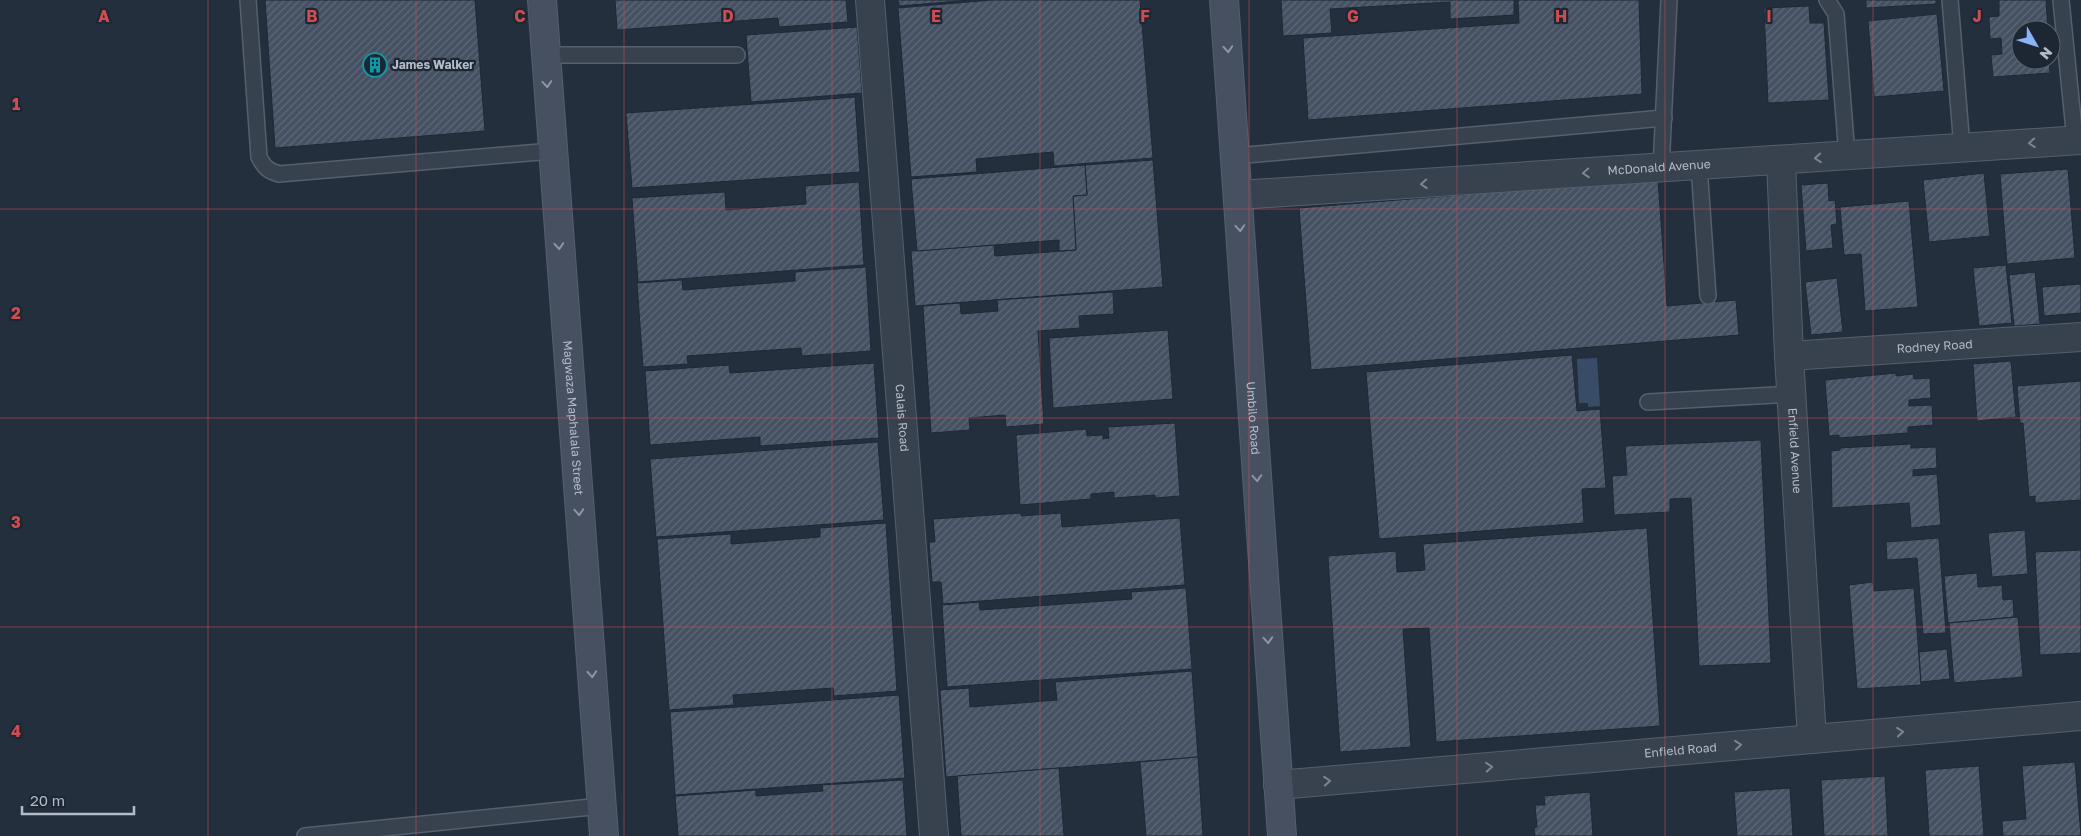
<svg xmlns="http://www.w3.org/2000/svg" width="2081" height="836" font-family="'Golos Text',sans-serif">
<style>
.water{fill:#394c67}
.building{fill:url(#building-hatch);stroke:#1f2835}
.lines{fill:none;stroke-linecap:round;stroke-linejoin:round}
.lane-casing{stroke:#565f6c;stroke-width:18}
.street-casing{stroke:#565f6c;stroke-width:30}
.secondary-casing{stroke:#565f6c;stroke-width:30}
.lane{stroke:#38414e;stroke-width:15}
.street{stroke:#38414e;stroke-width:28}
.secondary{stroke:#465061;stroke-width:28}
.oneway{stroke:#8e96a5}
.oneway2{stroke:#7c8592}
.grid{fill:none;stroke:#ce4d50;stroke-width:1;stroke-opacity:0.55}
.labels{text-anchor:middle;stroke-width:4.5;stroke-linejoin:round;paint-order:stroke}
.poi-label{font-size:12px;font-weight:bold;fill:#b4bcc9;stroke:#1d2633;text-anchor:start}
.street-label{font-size:12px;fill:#b4bcc9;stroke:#1d2633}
.grid-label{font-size:16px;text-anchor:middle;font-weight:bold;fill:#ce4d50;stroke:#1d2633;stroke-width:4.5;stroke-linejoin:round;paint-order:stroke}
</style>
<defs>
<pattern id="building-hatch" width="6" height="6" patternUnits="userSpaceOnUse" patternTransform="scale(1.25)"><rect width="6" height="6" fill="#455162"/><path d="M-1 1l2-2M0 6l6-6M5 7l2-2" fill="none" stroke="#5d6877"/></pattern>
</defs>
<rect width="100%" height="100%" fill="#242f3e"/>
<path class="water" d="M 1597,358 L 1600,406 L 1588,407 L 1588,403 L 1579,403 L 1577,359 Z"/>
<g class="building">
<path d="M 265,0 L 475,0 L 485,131 L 275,148 Z"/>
<path d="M 615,0 L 846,0 L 848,22 L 779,27 L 778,18 L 617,30 Z"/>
<path d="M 898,0 L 971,0 L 899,6 Z"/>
<path d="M 992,0 L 1140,0 L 1153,158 L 1054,166 L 1053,152 L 976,159 L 977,172 L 911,177 L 898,8 Z"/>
<path d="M 1281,0 L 1514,0 L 1514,15 L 1450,19 L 1450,2 L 1330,9 L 1332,33 L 1283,36 Z"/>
<path d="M 1518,0 L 1639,0 L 1642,94 L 1308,120 L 1303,38 L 1519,23 Z"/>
<path d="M 1866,0 L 1936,0 L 1936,4 L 1866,8 Z"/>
<path d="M 1999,0 L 2046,0 L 2048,30 L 2021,30 L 2021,60 L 2049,60 L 2050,73 L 1993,77 L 1991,55 L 2002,54 L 2001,38 L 1990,39 L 1989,17 L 1999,16 Z"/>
<path d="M 1809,6 L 1810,23 L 1824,23 L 1829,100 L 1768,103 L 1764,8 Z"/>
<path d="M 1937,14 L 1944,91 L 1874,97 L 1868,21 Z"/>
<path d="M 857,27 L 862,93 L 751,102 L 746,35 Z"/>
<path d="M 855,97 L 860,172 L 632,188 L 626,113 Z"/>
<path d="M 1153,160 L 1163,287 L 915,306 L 911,251 L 994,245 L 995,256 L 1076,250 L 1073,196 L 1087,195 L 1085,165 Z"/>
<path d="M 1085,165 L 1087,195 L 1073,196 L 1076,250 L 1059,251 L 1059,240 L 917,251 L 911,179 Z"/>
<path d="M 2068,169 L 2075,258 L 2007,264 L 2000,174 Z"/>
<path d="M 1984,173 L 1990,236 L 1929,242 L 1923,180 Z"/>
<path d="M 1658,179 L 1667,306 L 1736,300 L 1739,335 L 1311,370 L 1299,208 Z"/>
<path d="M 859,182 L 864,265 L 638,282 L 632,198 L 725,192 L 726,210 L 806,204 L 805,186 Z"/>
<path d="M 1828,183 L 1829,201 L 1835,200 L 1837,224 L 1831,225 L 1833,248 L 1806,251 L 1801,185 Z"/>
<path d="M 1909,201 L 1918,307 L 1865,311 L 1861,254 L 1844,255 L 1840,207 Z"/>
<path d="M 2006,265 L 2012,323 L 1979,326 L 1973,268 Z"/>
<path d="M 866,267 L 871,351 L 802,356 L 801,348 L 687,356 L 688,364 L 643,367 L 637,283 L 682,280 L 683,290 L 795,281 L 795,272 Z"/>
<path d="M 2035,272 L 2040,324 L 2014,326 L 2009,275 Z"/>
<path d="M 1837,278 L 1843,332 L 1811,335 L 1805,282 Z"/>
<path d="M 2081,284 L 2081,313 L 2044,316 L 2042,287 Z"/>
<path d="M 1113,292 L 1114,314 L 1079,316 L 1080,328 L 1038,331 L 1044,424 L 1006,427 L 1005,415 L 969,418 L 970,430 L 931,433 L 923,306 L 960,303 L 961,314 L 998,311 L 997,300 Z"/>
<path d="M 1168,330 L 1173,399 L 1053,408 L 1049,338 Z"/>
<path d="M 1572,355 L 1577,411 L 1600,409 L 1606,488 L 1582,489 L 1584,523 L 1379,539 L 1366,372 Z"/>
<path d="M 2011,361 L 2016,417 L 1977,421 L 1973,364 Z"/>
<path d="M 874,363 L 879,438 L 760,446 L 760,437 L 650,445 L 645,371 L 729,365 L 730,373 Z"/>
<path d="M 1896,373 L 1896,376 L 1913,374 L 1914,379 L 1930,378 L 1931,398 L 1909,400 L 1909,406 L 1932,405 L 1933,425 L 1908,427 L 1908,433 L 1839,438 L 1839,435 L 1829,436 L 1825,380 Z"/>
<path d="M 2081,381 L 2081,500 L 2035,503 L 2035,496 L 2029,497 L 2023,423 L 2020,423 L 2017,386 Z"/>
<path d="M 1175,423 L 1180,496 L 1155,498 L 1155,495 L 1114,498 L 1114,492 L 1091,494 L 1091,499 L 1020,505 L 1016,435 L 1086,429 L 1087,436 L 1103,435 L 1103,439 L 1109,438 L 1108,427 Z"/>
<path d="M 1761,440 L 1771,663 L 1699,666 L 1691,498 L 1670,499 L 1670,512 L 1614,515 L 1612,476 L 1627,475 L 1625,446 Z"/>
<path d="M 878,442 L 884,520 L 656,537 L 650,459 Z"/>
<path d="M 1911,444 L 1911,448 L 1936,447 L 1937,468 L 1913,470 L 1913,476 L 1937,474 L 1941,525 L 1911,528 L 1909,503 L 1832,508 L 1831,451 L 1840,450 L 1840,448 Z"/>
<path d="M 1021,513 L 1021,516 L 1061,513 L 1062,527 L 1180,518 L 1185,585 L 943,604 L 941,582 L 932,582 L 929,542 L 935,542 L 933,519 Z"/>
<path d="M 886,523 L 897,691 L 834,696 L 833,688 L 733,695 L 734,705 L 669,710 L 657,539 L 731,534 L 731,544 L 820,537 L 820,528 Z"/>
<path d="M 1647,528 L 1660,726 L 1436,742 L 1429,628 L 1403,629 L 1411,747 L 1340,752 L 1328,556 L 1396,551 L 1397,572 L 1425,570 L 1423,544 Z"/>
<path d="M 2025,530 L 2028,574 L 1992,577 L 1988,533 Z"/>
<path d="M 1939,538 L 1946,633 L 1923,634 L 1917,558 L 1887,560 L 1886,542 Z"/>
<path d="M 2081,550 L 2081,653 L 2040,655 L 2035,552 Z"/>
<path d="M 1977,573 L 1978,587 L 2002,585 L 2003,600 L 2013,599 L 2014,617 L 1948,623 L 1944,576 Z"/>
<path d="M 1873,582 L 1874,591 L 1914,588 L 1921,685 L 1857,689 L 1849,585 Z"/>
<path d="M 1186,588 L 1192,669 L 947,687 L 942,605 L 979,602 L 980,610 L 1132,599 L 1131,592 Z"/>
<path d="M 2018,617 L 2023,677 L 1954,683 L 1949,623 Z"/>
<path d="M 1947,649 L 1950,679 L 1921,682 L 1919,652 Z"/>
<path d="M 1192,671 L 1198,757 L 946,777 L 940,690 L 969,688 L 970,707 L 1057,700 L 1055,682 Z"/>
<path d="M 899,695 L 905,778 L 675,795 L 670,712 Z"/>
<path d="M 1198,757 L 1203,836 L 1146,836 L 1140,762 Z"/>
<path d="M 2075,762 L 2081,836 L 2003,836 L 2002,821 L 2026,819 L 2022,766 Z"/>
<path d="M 1979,766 L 1984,836 L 1929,836 L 1925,770 Z"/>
<path d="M 1059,768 L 1064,836 L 961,836 L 957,776 Z"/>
<path d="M 1885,776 L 1888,836 L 1824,836 L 1821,780 Z"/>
<path d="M 903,780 L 907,836 L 678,836 L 675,796 L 756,790 L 756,796 L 823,791 L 822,785 Z"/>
<path d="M 1790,788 L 1793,836 L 1737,836 L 1734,792 Z"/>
<path d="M 1590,792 L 1593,836 L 1535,836 L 1534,828 L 1537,827 L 1535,805 L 1545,805 L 1544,796 Z"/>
</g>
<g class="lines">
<g class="lane-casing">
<g id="lane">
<path d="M 248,0 L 259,157 C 264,167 268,171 279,174 L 552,151"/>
<path d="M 1827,0 L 1836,14 L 1847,156"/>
<path d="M 1950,0 L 1962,148"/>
<path d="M 2061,0 L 2075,140"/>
<path d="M 545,55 L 737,55"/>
<path d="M 1235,156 L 1664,118"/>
<path d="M 1699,166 L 1708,296"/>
<path d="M 1661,169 L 1669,0"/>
<path d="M 1648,402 L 1792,394"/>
<path d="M 305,836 L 601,806"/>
</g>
</g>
<g class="street-casing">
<g id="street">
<path id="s1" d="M 870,0 L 934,836"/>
<path id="s2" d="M 1781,161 L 1789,356 L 1812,739"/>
<path id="s3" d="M 1238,195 L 2081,140"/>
<path id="s4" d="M 1789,356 L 2081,337"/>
<path id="s5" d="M 1278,785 L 2081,716"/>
</g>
</g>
<g class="secondary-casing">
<g id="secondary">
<path id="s6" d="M 542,0 L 604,836"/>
<path id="s7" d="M 1224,0 L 1282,836"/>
</g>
</g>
<use href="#lane" class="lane"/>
<use href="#street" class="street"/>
<use href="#secondary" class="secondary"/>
</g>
<defs><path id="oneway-chevron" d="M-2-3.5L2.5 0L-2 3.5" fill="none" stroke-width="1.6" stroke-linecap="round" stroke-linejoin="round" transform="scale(1.25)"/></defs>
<g class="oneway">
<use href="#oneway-chevron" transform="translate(1228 49) rotate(86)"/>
<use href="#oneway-chevron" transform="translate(547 84) rotate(86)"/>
<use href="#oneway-chevron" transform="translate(1240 228) rotate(86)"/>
<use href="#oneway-chevron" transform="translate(559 246) rotate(86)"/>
<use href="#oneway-chevron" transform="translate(1257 478) rotate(86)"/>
<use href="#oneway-chevron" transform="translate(579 512) rotate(86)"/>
<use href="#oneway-chevron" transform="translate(1268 640) rotate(86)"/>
<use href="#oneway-chevron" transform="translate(592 674) rotate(86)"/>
</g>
<g class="oneway2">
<use href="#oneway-chevron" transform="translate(2032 143) rotate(176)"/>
<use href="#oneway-chevron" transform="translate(1818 158) rotate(176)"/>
<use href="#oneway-chevron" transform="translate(1586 173) rotate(176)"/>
<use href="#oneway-chevron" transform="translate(1424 184) rotate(176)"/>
<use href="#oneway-chevron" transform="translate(1900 732) rotate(-5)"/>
<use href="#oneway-chevron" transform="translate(1738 745) rotate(-5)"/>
<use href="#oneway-chevron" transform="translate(1489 767) rotate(-5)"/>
<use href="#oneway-chevron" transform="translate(1327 781) rotate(-5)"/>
</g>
<path class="grid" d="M 208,0 L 208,836M 416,0 L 416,836M 624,0 L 624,836M 832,0 L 832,836M 1040,0 L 1040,836M 1249,0 L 1249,836M 1457,0 L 1457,836M 1665,0 L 1665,836M 1873,0 L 1873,836M 0,209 L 2081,209M 0,418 L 2081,418M 0,627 L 2081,627"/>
<defs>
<g id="building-ring" transform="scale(1.25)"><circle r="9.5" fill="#1d2633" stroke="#0f9aa8" stroke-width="1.5"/><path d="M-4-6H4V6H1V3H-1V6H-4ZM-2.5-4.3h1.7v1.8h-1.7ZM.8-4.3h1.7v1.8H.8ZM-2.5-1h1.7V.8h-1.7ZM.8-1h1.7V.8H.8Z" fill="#0f9aa8"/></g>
</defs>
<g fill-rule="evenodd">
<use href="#building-ring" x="375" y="65"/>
</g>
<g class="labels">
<g class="poi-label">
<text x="392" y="69">James Walker</text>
</g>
<g class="street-label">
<text dy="4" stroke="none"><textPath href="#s3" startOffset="422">McDonald Avenue</textPath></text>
<text dy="4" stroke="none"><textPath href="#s4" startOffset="146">Rodney Road</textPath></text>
<text dy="4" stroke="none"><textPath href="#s6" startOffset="419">Magwaza Maphalala Street</textPath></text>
<text dy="4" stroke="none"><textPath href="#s1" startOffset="419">Calais Road</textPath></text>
<text dy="4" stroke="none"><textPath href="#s7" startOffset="419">Umbilo Road</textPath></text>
<text dy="4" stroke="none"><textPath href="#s2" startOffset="290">Enfield Avenue</textPath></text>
<text dy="4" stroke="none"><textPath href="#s5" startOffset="404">Enfield Road</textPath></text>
</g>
</g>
<g class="grid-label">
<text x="104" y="22">A</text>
<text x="312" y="22">B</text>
<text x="520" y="22">C</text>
<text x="728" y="22">D</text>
<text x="936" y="22">E</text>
<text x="1145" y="22">F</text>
<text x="1353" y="22">G</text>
<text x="1561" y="22">H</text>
<text x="1769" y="22">I</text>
<text x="1977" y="22">J</text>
<text x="16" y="110">1</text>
<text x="16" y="319">2</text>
<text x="16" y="528">3</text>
<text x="16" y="737">4</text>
</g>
<g transform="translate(2036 45) rotate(129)"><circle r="24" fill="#1d2633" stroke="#59626f"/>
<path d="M0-4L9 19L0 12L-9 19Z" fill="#8ab4f8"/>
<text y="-8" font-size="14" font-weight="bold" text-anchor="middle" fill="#b4bcc9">N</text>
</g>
<path d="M22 806v8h112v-8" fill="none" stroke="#b4bcc9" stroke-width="2.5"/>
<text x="30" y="806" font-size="15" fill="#b4bcc9" stroke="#1d2633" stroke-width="4" paint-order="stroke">20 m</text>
</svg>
